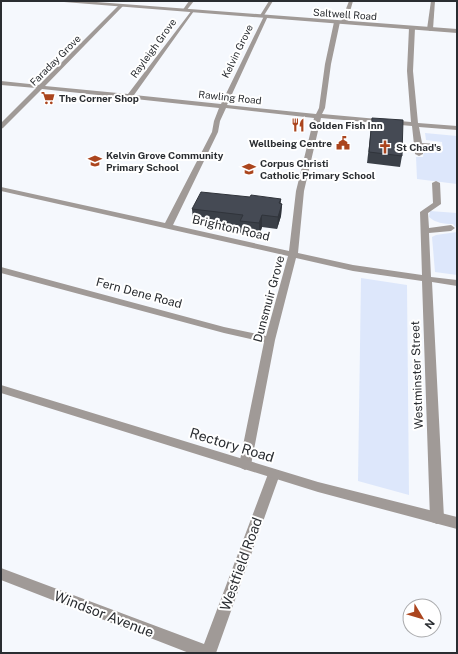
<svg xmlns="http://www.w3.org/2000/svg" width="458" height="654" font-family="'Public Sans',sans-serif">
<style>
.green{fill:#dde7fb}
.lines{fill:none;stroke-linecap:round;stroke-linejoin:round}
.minor{fill:#a09a97;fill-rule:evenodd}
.tertiary{fill:#a09a97;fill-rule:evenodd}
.wall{fill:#3b4048}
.shaded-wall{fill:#30343b}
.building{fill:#454a54;stroke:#30343b}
.labels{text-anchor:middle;stroke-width:4;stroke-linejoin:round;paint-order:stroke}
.far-street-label{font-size:10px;fill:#2a2d31;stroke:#fff}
.far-poi-label{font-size:10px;font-weight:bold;fill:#2a2d31;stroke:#fff;text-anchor:start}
.street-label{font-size:12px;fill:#2a2d31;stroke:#fff}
.near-street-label{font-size:14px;fill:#2a2d31;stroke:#fff}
</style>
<rect width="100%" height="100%" fill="#f5f8fd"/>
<g class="green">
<path d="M 425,133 L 457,136 L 457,184 L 417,179 L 416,157 L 423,157 L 424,150 L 443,151 L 442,142 L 426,140 Z"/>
<path d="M 430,211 L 457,213 L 457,229 L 453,224 C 443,224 436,223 429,217 Z"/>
<path d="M 457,232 L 457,275 L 435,272 L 432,237 L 436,235 Z"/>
<path d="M 361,278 L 407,285 L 409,495 L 358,481 Z"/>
</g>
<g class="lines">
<g class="minor">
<path d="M 189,1 L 194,1 L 186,11 L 182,11 Z"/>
<path d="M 269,1 L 273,1 L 263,17 L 259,17 Z"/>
<path d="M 349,1 L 353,1 L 347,22 L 344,24 L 341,22 Z"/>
<path d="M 431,1 L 435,1 L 433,29 L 430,31 L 427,29 Z"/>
<path d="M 120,4 L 124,5 L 45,86 L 128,94 L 192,10 L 194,11 L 134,95 L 221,104 L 264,16 L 266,15 L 268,16 L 227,105 L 316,114 L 319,108 L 325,64 L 334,22 L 337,20 L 340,22 L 331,64 L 325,108 L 322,114 L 411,122 L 407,71 L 409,28 L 412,26 L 415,28 L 413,71 L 418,123 L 457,126 L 457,130 L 419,127 L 422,143 L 438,144 L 442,146 L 438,148 L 423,147 L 423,154 L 419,156 L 415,154 L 412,126 L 321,118 L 304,191 L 298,253 L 353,265 L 422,275 L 420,212 L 433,203 L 432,183 L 436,181 L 440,183 L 441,204 L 428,213 L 429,228 L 451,225 L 455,228 L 451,231 L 429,233 L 431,277 L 457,280 L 457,286 L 432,282 L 444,518 L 442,522 L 437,524 L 432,522 L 430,518 L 422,281 L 353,271 L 296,258 L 275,340 L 251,465 L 249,468 L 245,470 L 241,468 L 239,465 L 264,342 L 224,333 L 1,273 L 1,267 L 224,327 L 266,336 L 288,256 L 1,191 L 1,187 L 165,223 L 212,132 L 214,121 L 219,108 L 42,89 L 3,128 L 1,129 L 1,123 L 36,88 L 1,85 L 1,81 L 39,85 ZM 226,108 L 314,118 L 296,191 L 289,251 L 173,225 L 218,132 L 220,121 Z"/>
<path d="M 274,469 L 278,471 L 280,474 L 216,653 L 189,653 L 1,580 L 1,568 L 204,644 L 268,474 L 270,471 Z"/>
</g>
<g class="tertiary">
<path d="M 62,1 L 83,1 L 457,29 L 457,33 L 64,2 Z"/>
<path d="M 1,385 L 318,482 L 457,517 L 457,529 L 318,492 L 1,393 Z"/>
</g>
</g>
<g class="wall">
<path d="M 371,129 L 402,156 L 400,167 L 367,163 Z"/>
<path d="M 250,197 L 281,199 L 280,204 L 282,204 L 281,216 L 277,229 L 262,227 L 259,236 L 240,233 L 240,227 L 193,221 L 192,209 Z"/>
</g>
<g class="shaded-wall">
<path d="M 281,199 L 280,209 L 282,204 L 281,216 L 277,229 L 279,203 Z"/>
<path d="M 262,215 L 262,227 L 259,236 L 259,223 Z"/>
</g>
<g class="building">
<path d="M 372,118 L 403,120 L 402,156 L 369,152 Z"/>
<path d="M 201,192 L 250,197 L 251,195 L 281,199 L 279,203 L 282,204 L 278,217 L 262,215 L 259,223 L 240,221 L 243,215 L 192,209 Z"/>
</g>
<defs>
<g id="supermarket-bare" transform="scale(1.08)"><path d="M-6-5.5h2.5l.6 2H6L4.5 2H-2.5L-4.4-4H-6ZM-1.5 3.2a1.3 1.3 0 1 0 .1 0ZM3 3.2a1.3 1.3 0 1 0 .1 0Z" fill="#ab451e" stroke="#fff" stroke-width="2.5" paint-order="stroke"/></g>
<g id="restaurant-bare" transform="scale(1.08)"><path d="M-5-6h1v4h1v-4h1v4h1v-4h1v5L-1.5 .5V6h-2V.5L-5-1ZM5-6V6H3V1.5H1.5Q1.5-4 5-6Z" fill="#ab451e" stroke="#fff" stroke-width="2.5" paint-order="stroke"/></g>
<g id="civic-bare" transform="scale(1.08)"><path d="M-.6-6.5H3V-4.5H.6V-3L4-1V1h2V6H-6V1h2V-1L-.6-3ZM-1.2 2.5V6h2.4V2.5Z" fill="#ab451e" stroke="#fff" stroke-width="2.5" paint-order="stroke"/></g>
<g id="church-bare" transform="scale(1.08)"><path d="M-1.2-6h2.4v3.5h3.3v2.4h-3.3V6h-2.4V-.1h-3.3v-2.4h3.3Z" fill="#ab451e" stroke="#fff" stroke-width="2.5" paint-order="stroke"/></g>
<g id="school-bare" transform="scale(1.08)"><path d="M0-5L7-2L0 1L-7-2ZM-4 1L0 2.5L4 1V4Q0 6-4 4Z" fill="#ab451e" stroke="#fff" stroke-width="2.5" paint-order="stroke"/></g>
</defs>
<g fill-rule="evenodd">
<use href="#supermarket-bare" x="48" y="98"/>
<use href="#restaurant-bare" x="298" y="125"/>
<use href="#civic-bare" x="343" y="143"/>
<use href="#church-bare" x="385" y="147"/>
<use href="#school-bare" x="95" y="161"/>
<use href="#school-bare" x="249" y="169"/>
</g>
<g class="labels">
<g class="far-street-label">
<text transform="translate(345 14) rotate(4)" y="4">Saltwell Road</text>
<text transform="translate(153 48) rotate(-54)" y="4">Rayleigh Grove</text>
<text transform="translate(237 51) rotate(-64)" y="4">Kelvin Grove</text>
<text transform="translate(55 60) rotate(-45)" y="4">Faraday Grove</text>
<text transform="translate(230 97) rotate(6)" y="4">Rawling Road</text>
</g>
<g class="far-poi-label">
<text x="59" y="102">The Corner Shop</text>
<text x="309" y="129">Golden Fish Inn</text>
<text x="332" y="147" text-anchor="end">Wellbeing Centre</text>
<text x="396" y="151">St Chad's</text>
<text x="106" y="159">Kelvin Grove Community<tspan x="106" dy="12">Primary School</tspan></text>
<text x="260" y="167">Corpus Christi<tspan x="260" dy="12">Catholic Primary School</tspan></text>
</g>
<g class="street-label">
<text transform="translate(231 228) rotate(13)" y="4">Brighton Road</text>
<text transform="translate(139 293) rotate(15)" y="4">Fern Dene Road</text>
<text transform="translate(269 299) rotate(-75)" y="4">Dunsmuir Grove</text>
<text transform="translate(417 375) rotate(-92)" y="4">Westminster Street</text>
</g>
<g class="near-street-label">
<text transform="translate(232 445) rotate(17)" y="5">Rectory Road</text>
<text transform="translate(241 564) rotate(-70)" y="5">Westfield Road</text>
<text transform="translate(104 614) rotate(21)" y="5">Windsor Avenue</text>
</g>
</g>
<rect width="458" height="654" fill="none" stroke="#2a2d31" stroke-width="4"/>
<g transform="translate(422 618) rotate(128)"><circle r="19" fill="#ffffff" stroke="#aaabad"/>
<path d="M0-3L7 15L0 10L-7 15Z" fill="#ab451e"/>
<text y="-6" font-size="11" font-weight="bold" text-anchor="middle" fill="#2a2d31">N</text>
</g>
</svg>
